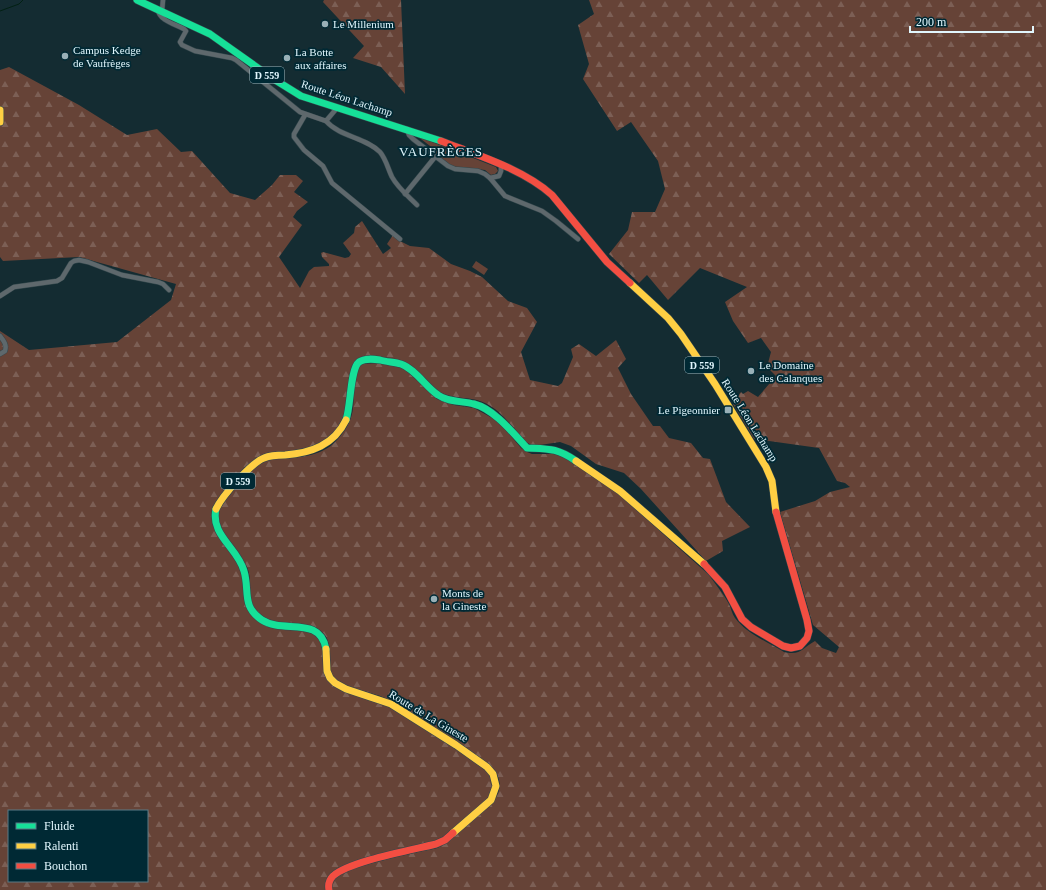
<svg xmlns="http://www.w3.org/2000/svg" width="1046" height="890" font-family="Georgia,serif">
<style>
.green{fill:#664337}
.forest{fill:url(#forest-firs);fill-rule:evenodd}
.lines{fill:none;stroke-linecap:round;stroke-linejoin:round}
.stream{stroke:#022113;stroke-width:1}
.street-casing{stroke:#33474c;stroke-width:5.5}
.fast-casing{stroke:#33474c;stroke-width:8}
.slow-casing{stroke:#33474c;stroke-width:8}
.jam-casing{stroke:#33474c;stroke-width:8}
.street{stroke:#5e686c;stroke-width:4.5}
.fast{stroke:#16e098;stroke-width:7}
.slow{stroke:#ffcf43;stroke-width:7}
.jam{stroke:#f24e42;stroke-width:7}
.poi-dot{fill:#99b0b7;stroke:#002934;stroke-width:1.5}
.labels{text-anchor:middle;stroke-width:3.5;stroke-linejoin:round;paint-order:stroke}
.shield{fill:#002934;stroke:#9eb9c1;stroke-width:1}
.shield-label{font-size:10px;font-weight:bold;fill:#e1f7fe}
.poi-label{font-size:11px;fill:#e1f7fe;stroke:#002934;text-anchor:start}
.street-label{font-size:11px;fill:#e1f7fe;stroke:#002934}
.quarter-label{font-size:13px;letter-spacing:1px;fill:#e1f7fe;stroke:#002934}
</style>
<defs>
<pattern id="forest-firs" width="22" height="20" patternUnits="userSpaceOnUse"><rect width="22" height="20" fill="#664337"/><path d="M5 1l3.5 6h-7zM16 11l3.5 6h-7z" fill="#7c5f55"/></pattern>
</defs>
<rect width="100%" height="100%" fill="#142c32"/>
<g class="green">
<path d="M 417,136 L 496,167 L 498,171 L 495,174 L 491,175 L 485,170 L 456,167 L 448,164 L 436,154 L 434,149 Z"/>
<path d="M 476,261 L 488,269 L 484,275 L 472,267 Z"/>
</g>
<g class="forest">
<path d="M 324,0 L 401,0 L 405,94 L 381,67 L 353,58 L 364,46 L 323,2 Z"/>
<path d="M 589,0 L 1046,0 L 1046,890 L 332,890 C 332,886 332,882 335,878 C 345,867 418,852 437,848 C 451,842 471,821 483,810 C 493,801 502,794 499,780 C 498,776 496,772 493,769 C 489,764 482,760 477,756 C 459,742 441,731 422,719 C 410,712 398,703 385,698 C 372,692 347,689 337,680 C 322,668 336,645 323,633 C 308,618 283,628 266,618 C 241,604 255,585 247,567 C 238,547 208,529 222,504 C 232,493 252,466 265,461 C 272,458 279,458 286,458 C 304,457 322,455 335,442 C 343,434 349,425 352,414 C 356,400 350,373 362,364 L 377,363 L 399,367 L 406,370 L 437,399 L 454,405 L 474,408 L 494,419 L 505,429 L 521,448 L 527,452 L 532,454 L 554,454 L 565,457 L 610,487 L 622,497 L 709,575 C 716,585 723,593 729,604 C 731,608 732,614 735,618 C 747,634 768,642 784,652 C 801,656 802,648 815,641 L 822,648 L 836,653 L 839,647 L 813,625 L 780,512 L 815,501 L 830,492 L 850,487 L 845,483 L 837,481 L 819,448 L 754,439 L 733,404 L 739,400 L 737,397 L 741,392 L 743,394 L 748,391 L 758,397 L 776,376 L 767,367 L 771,352 L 761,338 L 748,343 L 733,321 L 725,302 L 747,287 L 700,268 L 668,300 L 647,275 L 639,283 L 609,254 L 628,230 L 632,212 L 655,212 L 665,189 L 658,161 L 631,122 L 617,131 L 583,79 L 589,64 L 578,25 L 594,14 Z"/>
<path d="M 9,67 L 79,105 L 127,135 L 157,129 L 181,152 L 192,151 L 230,193 L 255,200 L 272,185 L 280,175 L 296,175 L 303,181 L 294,192 L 308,202 L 297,211 L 293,217 L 302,225 L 279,257 L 300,288 L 309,271 L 314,267 L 329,266 L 329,264 L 322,257 L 321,253 L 323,252 L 345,258 L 349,257 L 351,254 L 343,243 L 354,233 L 355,227 L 362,221 L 383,254 L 391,248 L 387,244 L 393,235 L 398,240 L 410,246 L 429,248 L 451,264 L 470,271 L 482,277 L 508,301 L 527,308 L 537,322 L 521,352 L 530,380 L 558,386 L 562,383 L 573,357 L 571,349 L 579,344 L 596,356 L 616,340 L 626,359 L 618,368 L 631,394 L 653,426 L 660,426 L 669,438 L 691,443 L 703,458 L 710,459 L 726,502 L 750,527 L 722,541 L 723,551 L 706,561 L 641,489 L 624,473 L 596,464 L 571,446 L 560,442 L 533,446 L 526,442 C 511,426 499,406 477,400 C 463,397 448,398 435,390 C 423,382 412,370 402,361 C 388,357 374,357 359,359 L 342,424 L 330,438 L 313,448 L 260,457 L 211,516 L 239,564 L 243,579 L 243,593 L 245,601 L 254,617 L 310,632 L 320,638 L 330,681 L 382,703 L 453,745 L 491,775 L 494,786 L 489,798 L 439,840 L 338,869 L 326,890 L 0,890 L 0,331 L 29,350 L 117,342 L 171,300 L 176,284 L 79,257 L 3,261 L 0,257 L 0,70 ZM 9,811 L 147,811 L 147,881 L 9,881 Z"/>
</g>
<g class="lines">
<path class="stream" d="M 0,11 L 19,4 L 23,0"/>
<g class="street-casing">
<g id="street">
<path d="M 158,10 C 160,21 175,24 184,29 L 186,31 L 180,42 L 182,45 L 195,51 L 232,58 L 236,60 L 300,112 L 326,121 L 337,108"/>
<path d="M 162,11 L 163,0"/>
<path d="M 305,115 L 294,134 L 294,137 L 304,150 L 323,166 L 332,183 L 400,239"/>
<path d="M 326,121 C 340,137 365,137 380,152 C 386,159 388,169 392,177 C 398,188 408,196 417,205"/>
<path d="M 407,129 L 409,135 L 413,139 L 448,166 L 455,169 L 478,171 L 485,174 L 490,178 L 505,196 L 542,211 L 556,221 L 578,239"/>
<path d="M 490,178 L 499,176 L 501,171 L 501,165"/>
<path d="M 405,194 L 435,157"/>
<path d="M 0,296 L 14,287 L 57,281 L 62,278 L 71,263 L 74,261 L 79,260 L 88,262 L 122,275 L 158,282 L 163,284 L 169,290"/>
<path d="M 0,336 C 4,341 7,345 5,351 L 0,354"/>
</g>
</g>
<g class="fast-casing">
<g id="fast">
<path d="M 137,0 L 210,34 L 272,78 L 301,96 L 441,141"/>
<path d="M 346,420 C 351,406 350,369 359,362 C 365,358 373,359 380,360 C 387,362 395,362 401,364 C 415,369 426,387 438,395 C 448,402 462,401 474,404 C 494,409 513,433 527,448 C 549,449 557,448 576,461"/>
<path d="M 216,509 C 210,535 238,548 244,571 C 250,591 241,606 262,620 C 283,634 320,615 326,649"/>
</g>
</g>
<g class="slow-casing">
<g id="slow">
<path d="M 0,110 L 0,122"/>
<path d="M 630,283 L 668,318 L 681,334 L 715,384 L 766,467 L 772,481 L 776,512"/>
<path d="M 576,461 L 620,491 L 704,564"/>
<path d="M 216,509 C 222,496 251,463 264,458 C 271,455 278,455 285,455 C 311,453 334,445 346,420"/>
<path d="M 326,649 L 327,671 L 330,678 L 335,683 L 346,689 L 391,704 L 456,745 L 487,767 L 493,774 L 496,786 L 491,800 L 453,833"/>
</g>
</g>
<g class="jam-casing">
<g id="jam">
<path d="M 441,141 C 477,155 523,169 552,195 L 607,262 L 630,283"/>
<path d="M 704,564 L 725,587 L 742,619 L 751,627 L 783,646 L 791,648 L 800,646 L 807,638 L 809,631 L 807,620 L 776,512"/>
<path d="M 329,890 C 328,885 329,880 333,876 C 350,861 412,850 436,844 L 445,840 L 453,833"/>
</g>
</g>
<use href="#street" class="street"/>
<use href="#fast" class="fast"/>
<use href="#slow" class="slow"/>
<use href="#jam" class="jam"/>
</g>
<g class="poi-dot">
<circle cx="325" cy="24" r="4"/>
<circle cx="65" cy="56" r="4"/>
<circle cx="287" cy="58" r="4"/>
<circle cx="751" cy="371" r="4"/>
<rect x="724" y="406" width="8" height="8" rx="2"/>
<circle cx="434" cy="599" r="4"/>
</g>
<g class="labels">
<g class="shield">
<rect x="250" y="67" width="34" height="16" rx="3"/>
<rect x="685" y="357" width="34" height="16" rx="3"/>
<rect x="221" y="473" width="34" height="16" rx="3"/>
</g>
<g class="shield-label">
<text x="267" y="79">D 559</text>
<text x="702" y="369">D 559</text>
<text x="238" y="485">D 559</text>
</g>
<g class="poi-label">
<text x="333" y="28">Le Millenium</text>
<text x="73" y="54">Campus Kedge<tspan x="73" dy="13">de Vaufrèges</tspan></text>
<text x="295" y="56">La Botte<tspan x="295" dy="13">aux affaires</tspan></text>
<text x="759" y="369">Le Domaine<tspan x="759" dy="13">des Calanques</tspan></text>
<text x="720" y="414" text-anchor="end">Le Pigeonnier</text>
<text x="442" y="597">Monts de<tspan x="442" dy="13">la Gineste</tspan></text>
</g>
<g class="street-label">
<text transform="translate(347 98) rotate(18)" y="4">Route Léon Lachamp</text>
<text transform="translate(750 420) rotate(58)" y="4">Route Léon Lachamp</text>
<text transform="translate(429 716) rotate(31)" y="4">Route de La Gineste</text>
</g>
<g class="quarter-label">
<text x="441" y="156">VAUFRÈGES</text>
</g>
</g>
<rect x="8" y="810" width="140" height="72" fill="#002934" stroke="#5a7b85"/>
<rect x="16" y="823" width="20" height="6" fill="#16e098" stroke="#5a7b85"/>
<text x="44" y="830" font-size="12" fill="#e1f7fe">Fluide</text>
<rect x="16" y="843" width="20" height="6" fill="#ffcf43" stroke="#5a7b85"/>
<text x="44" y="850" font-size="12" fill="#e1f7fe">Ralenti</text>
<rect x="16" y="863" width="20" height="6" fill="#f24e42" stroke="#5a7b85"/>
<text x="44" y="870" font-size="12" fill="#e1f7fe">Bouchon</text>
<path d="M910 26v6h123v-6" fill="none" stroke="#e1f7fe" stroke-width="2"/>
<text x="916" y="26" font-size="12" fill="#e1f7fe" stroke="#002934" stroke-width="3" paint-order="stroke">200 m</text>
</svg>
